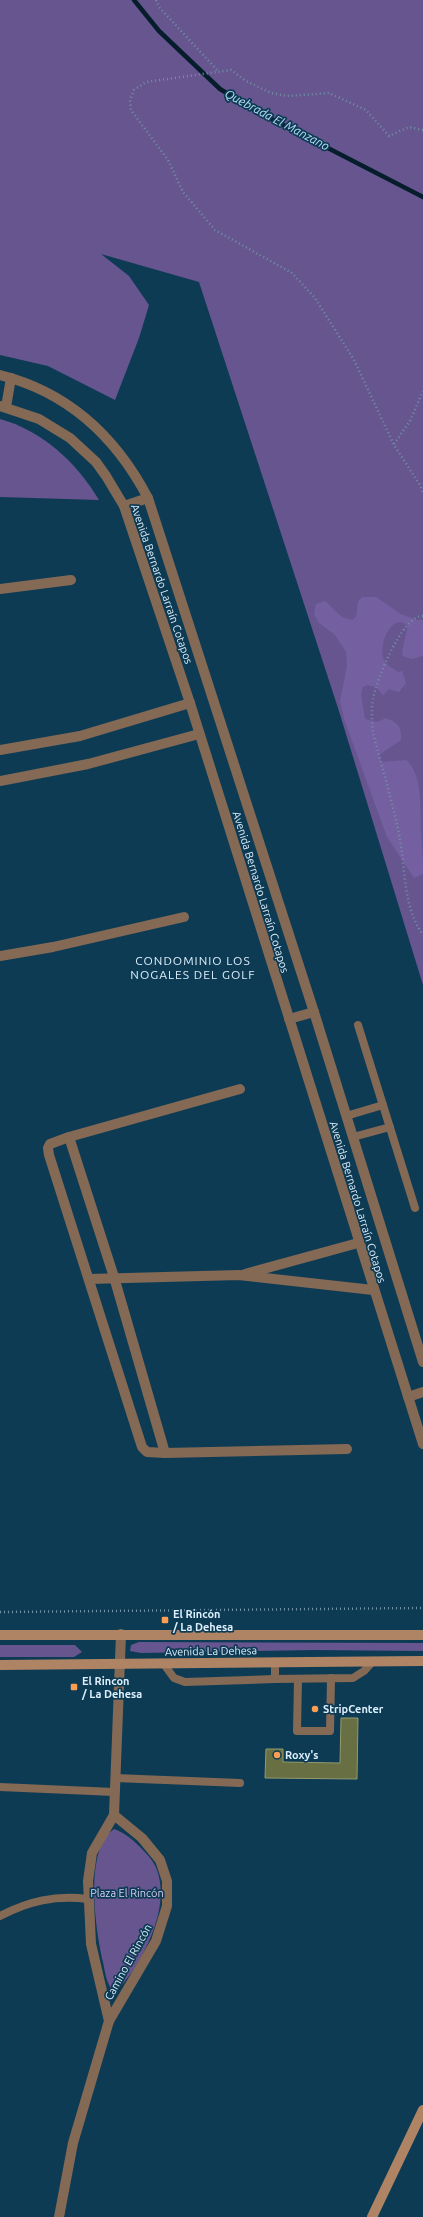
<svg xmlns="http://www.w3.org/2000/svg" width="423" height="2217" font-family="Ubuntu,sans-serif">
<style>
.green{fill:#675590}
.forest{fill:#7460a1}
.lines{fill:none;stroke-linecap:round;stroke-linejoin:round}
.stream{stroke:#061e2c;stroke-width:4.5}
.building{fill:#676f43;stroke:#929b6e}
.path{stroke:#7090a3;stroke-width:2.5;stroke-dasharray:1 3;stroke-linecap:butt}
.lane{stroke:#846955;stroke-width:8}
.street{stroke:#846955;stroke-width:10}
.secondary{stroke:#af8464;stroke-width:10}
.poi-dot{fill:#fc9e52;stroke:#0e3b54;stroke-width:1.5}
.labels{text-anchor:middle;stroke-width:3.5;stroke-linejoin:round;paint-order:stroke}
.street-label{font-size:11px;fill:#ddeffc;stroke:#0e3b54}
.poi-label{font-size:11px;font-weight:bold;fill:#ddeffc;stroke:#0e3b54;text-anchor:start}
.park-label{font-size:11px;fill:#d9cff5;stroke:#0e3b54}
.water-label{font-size:12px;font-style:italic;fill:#bbe1fa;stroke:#0e3b54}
.neighbourhood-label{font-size:12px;letter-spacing:1px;fill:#ddeffc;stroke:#0e3b54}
</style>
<rect width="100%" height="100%" fill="#0e3b54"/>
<g class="green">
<path d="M 0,0 L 423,0 L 423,985 L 338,708 L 199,282 L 101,254 L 129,276 L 149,305 L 139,338 L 115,400 L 48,366 L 0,355 Z"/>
<path d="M 0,419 C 43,431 76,462 99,500 L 0,497 Z"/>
<path d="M 139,1642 L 423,1643 L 423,1651 L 314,1650 L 141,1653 L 130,1651 L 131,1645 Z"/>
<path d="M 0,1645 L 75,1645 L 82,1652 L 74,1657 L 0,1657 Z"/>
<path d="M 114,1829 C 123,1832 132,1839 139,1846 C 146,1853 154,1861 157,1870 C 169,1903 150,1945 132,1972 C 127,1978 121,1989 113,1991 C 106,1983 105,1971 103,1962 C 96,1931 83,1850 114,1829 Z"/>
</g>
<path class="forest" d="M 362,597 L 376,597 L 401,614 L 417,620 L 423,620 L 423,656 L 411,659 L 403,656 L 402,651 L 408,626 C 391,610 376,649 385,662 C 388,666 394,669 398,672 L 402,671 L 406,683 L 399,692 L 389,689 L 383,695 L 376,687 L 367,685 L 363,687 L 361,694 L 365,719 L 377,722 L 386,718 C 398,723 402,727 401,740 L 379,755 L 382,762 L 406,760 C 423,774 420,809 421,833 C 422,846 423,860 423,874 L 414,878 L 387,837 L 344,719 L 340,701 L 347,666 L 346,652 L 335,635 L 318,622 L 314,614 L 316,604 L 325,601 L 342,617 L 352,620 L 356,617 L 358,602 Z"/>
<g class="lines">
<path class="stream" d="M 134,0 L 159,31 L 220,89 L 258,112 L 423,197"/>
</g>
<path class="building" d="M 341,1718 L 358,1718 L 357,1779 L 265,1778 L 266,1749 L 283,1749 L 283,1762 L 340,1763 Z"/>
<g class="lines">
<g class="path">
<path d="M 156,0 L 159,7 L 218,71"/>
<path d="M 423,130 L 409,127 L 389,136 L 366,110 L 329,93 L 287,96 L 271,93 L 246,81 L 231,70 L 146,82 L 134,90 L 130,100 L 131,110 L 168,160 L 183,192 L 215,230 L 292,273 L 315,298 L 354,360 L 394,445 L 420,485 L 423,493"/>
<path d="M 394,444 L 410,421 L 423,391"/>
<path d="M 423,616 C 402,615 376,681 373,699 C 371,710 372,722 373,733 C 382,767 392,800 399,834 C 406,868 402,905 423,935"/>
<path d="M 0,1612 L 423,1608"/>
</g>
<g class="lane">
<path d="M 358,1025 L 415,1208"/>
<path d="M 346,1116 L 383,1105"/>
<path d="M 353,1137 L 390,1127"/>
<path d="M 275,1662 L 275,1679 L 353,1678 L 364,1671 L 373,1661"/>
<path d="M 163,1663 L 174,1678 L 185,1682 L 275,1679"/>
<path d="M 298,1679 L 297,1731 L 330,1731 L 331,1678"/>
<path d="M 115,1778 L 240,1783"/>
<path d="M 0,1787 L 114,1792"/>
<path d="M 0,1916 C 29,1901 55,1895 88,1899"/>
</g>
<g class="street">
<path d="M 0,375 C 68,392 116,437 148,498 L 314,1012 L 423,1362"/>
<path d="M 0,406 L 39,419 L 70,438 L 96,462 L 106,476 L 124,506 L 190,703 L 423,1444"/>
<path d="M 6,407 L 11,378"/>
<path d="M 124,506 L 148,498"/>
<path d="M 0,589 L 71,580"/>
<path d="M 0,750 L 80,736 L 190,703"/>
<path d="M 0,781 L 88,764 L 199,734"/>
<path d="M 0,956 L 53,947 L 184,917"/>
<path d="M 289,1019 L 314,1012"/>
<path d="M 240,1089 L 69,1137 L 50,1144 L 48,1148 L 49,1155 L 142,1447 L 147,1452 L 165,1453 L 347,1449"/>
<path d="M 69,1137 L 114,1277 L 165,1453"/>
<path d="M 245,1274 L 358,1243"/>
<path d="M 89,1279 L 239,1275 L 373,1290"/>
<path d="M 408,1397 L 423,1392"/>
<path d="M 109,2021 L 91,1944 L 88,1881 L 92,1853 L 114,1815 L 121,1634"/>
<path d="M 59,2217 L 73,2143 L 109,2021 L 156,1941 L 167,1906 L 167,1881 L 160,1860 L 142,1838 L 114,1815"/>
</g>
<g class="secondary">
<path d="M 0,1635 L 423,1635"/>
<path d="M 0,1665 L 423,1661"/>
<path d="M 372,2217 L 423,2110"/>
</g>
</g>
<g class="poi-dot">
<rect x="161" y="1616" width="8" height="8" rx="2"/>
<rect x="70" y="1683" width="8" height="8" rx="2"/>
<circle cx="315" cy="1709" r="4"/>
<circle cx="277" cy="1755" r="4"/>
</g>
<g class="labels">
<g class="street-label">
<text transform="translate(162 584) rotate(71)" y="4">Avenida Bernardo Larraín Cotapos</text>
<text transform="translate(261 892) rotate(73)" y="4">Avenida Bernardo Larraín Cotapos</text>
<text transform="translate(358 1202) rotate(73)" y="4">Avenida Bernardo Larraín Cotapos</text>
<text transform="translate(211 1651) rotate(-1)" y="4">Avenida La Dehesa</text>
<text transform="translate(128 1962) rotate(-61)" y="4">Camino El Rincón</text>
</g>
<g class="poi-label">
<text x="173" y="1618">El Rincón<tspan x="173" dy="13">/ La Dehesa</tspan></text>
<text x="82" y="1685">El Rincon<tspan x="82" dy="13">/ La Dehesa</tspan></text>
<text x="323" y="1713">StripCenter</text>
<text x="285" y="1759">Roxy's</text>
</g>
<g class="park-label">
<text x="127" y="1897">Plaza El Rincón</text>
</g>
<g class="water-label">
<text transform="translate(277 120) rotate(28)" y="4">Quebrada El Manzano</text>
</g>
<g class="neighbourhood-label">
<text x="193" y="965">CONDOMINIO LOS<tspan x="193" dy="14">NOGALES DEL GOLF</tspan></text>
</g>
</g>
</svg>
